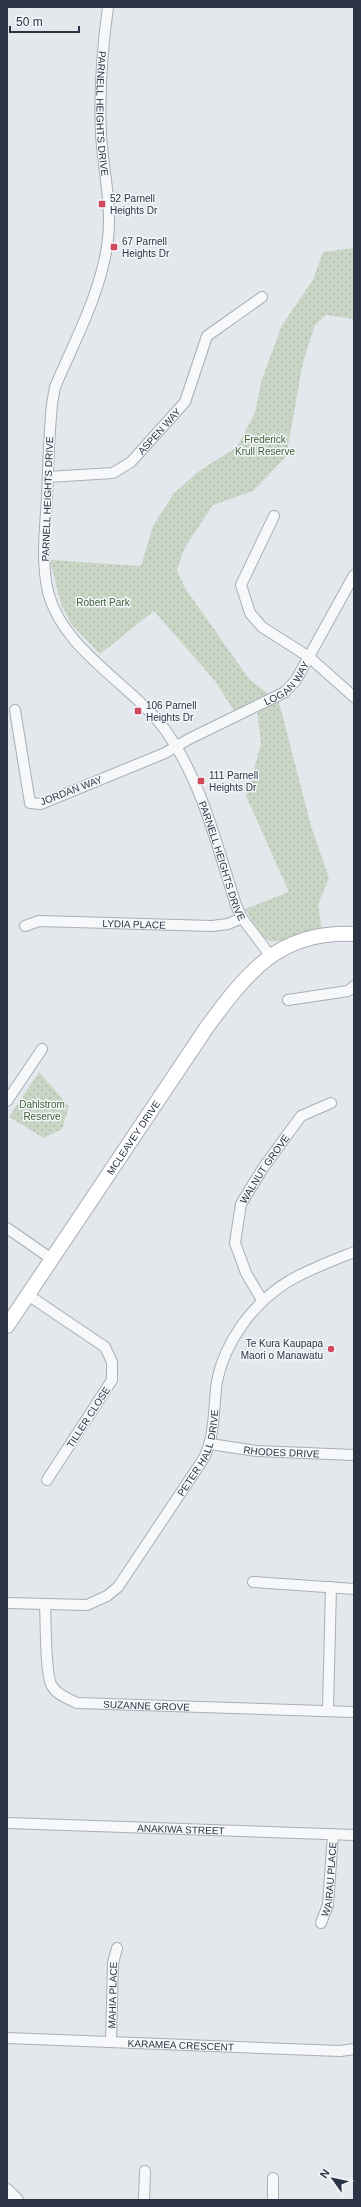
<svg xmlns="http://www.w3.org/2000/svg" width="361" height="2207" font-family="Arial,sans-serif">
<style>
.grass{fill:url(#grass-dots)}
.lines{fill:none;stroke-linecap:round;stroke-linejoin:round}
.minor-casing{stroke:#a9aeb7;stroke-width:12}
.tertiary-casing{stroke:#a9aeb7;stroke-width:14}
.secondary-casing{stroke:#a9aeb7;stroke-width:16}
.minor{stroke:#f7f8fa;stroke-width:10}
.tertiary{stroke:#f7f8fa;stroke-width:12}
.secondary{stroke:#fff;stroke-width:14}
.poi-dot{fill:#d1495b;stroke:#f4f6f9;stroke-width:1.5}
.labels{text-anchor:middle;stroke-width:3;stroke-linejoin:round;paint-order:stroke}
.street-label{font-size:10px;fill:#2b3445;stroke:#f4f6f9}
.poi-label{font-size:10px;fill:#2b3445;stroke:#f4f6f9;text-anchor:start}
.park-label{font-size:10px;fill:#3f6138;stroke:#f4f6f9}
</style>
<defs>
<pattern id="grass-dots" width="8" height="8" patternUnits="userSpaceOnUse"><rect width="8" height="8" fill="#c9d6c5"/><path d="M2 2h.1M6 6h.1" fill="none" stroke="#adb8ab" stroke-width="1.8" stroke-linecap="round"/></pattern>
</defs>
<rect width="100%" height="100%" fill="#e4e7ec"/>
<g class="grass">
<path d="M 354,248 L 354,319 L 326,315 L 315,325 L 303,362 L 286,457 L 253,491 L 213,505 L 184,549 L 177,570 L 185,588 L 249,679 L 279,702 L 311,826 L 329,878 L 318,905 L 322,929 C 311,931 277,944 270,941 C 260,936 251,918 245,909 L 289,892 L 246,796 L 261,745 L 257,707 L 237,716 L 216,682 L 154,611 L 100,654 L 72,625 L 61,604 L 50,560 L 141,566 L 153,526 L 174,493 L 199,471 L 237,447 L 255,413 L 262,379 L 282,325 L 313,280 L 323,252 Z"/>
<path d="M 39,1072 L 69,1106 L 62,1129 L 44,1138 L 9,1117 Z"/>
</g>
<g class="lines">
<g class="minor-casing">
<g id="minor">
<path id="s1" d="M 108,7 C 102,50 99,91 101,134 C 103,169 112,204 108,239 C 102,291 75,340 55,387 L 52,404 C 49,436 48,467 47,498 C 45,529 41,561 48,592 C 63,651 131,683 166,731 C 202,782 217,846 236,905 L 242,918 L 270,955"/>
<path id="s2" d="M 48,477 L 113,473 L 131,462 L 185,402 L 207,336 L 262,297"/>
<path d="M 274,516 L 241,585 L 250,613 L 262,627 L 309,657 L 354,697"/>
<path id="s3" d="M 15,710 L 30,803 L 41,804 L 165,753 L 189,739 L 285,692 L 296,680 L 354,575"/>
<path id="s4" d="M 25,926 L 39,921 L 212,926 L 228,924 L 242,918"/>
<path d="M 288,1000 L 348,991 L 354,986"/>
<path d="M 7,1101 L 42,1049"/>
<path d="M 7,1228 L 53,1260"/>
<path d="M 28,1295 L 105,1347 L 112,1362 L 112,1380 L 47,1480"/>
<path id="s5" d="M 262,1300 L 246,1273 L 235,1243 L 241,1204 L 263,1168 L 301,1116 L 331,1103"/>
<path id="s6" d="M 210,1444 L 257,1451 L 354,1455"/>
<path d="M 253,1582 L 354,1589"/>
<path id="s7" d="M 7,1603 L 87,1605 L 107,1596 L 118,1587 L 204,1458 C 216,1433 213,1407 217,1381 C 221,1361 230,1342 242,1325 C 273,1282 306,1271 354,1252"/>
<path id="s8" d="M 45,1605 C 46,1620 45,1676 52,1686 C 57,1695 69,1699 77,1703 L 354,1712"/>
<path d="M 328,1710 L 331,1587"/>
<path id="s9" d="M 7,1823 L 354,1835"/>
<path id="s10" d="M 321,1923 L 328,1905 L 333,1834"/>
<path id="s11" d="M 7,2038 L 340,2051 L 354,2049"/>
<path id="s12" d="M 111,2042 L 113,1963 L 117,1948"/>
<path d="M 144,2200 L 145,2171"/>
<path d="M 273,2200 L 273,2178"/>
</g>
</g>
<g class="tertiary-casing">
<path id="tertiary" d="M 7,2190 L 17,2200"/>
</g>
<g class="secondary-casing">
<g id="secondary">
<path id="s13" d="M 7,1326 L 207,1027 C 247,973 279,930 354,934"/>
</g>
</g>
<use href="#minor" class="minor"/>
<use href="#tertiary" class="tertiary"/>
<use href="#secondary" class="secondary"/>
</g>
<g class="poi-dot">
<rect x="98" y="200" width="8" height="8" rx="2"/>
<rect x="110" y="243" width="8" height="8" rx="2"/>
<rect x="134" y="707" width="8" height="8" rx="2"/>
<rect x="197" y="777" width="8" height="8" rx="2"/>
<circle cx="331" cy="1349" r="4"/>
</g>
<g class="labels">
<g class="street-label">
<text dy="4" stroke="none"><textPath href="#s1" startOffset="107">PARNELL HEIGHTS DRIVE</textPath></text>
<text dy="4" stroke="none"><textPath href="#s2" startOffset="128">ASPEN WAY</textPath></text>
<text transform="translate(47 499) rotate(-88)" y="4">PARNELL HEIGHTS DRIVE</text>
<text dy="4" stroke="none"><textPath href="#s3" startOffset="381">LOGAN WAY</textPath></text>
<text transform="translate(71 790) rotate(-21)" y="4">JORDAN WAY</text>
<text dy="4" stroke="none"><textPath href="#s1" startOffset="923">PARNELL HEIGHTS DRIVE</textPath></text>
<text dy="4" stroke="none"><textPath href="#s4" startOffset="110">LYDIA PLACE</textPath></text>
<text dy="4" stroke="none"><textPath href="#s13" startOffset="227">MCLEAVEY DRIVE</textPath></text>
<text dy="4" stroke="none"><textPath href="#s5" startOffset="145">WALNUT GROVE</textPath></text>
<text transform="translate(88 1417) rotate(-57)" y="4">TILLER CLOSE</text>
<text dy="4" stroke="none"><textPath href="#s7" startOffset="274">PETER HALL DRIVE</textPath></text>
<text dy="4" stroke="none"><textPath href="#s6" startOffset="72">RHODES DRIVE</textPath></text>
<text dy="4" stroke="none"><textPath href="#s8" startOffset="182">SUZANNE GROVE</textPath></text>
<text dy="4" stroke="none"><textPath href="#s9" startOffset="174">ANAKIWA STREET</textPath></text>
<text dy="4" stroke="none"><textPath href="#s10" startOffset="45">WAIRAU PLACE</textPath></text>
<text dy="4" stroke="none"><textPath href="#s12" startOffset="47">MAHIA PLACE</textPath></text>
<text dy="4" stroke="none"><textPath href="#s11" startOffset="174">KARAMEA CRESCENT</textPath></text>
</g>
<g class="poi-label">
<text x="110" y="202">52 Parnell<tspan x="110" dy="12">Heights Dr</tspan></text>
<text x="122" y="245">67 Parnell<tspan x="122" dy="12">Heights Dr</tspan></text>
<text x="146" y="709">106 Parnell<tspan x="146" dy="12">Heights Dr</tspan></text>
<text x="209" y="779">111 Parnell<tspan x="209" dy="12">Heights Dr</tspan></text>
<text x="323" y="1347" text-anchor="end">Te Kura Kaupapa<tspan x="323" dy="12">Maori o Manawatu</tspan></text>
</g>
<g class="park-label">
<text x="265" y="443">Frederick<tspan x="265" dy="12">Krull Reserve</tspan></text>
<text x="103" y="606">Robert Park</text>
<text x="42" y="1108">Dahlstrom<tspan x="42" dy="12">Reserve</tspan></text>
</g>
</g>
<rect width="361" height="2207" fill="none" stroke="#2b3445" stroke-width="16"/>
<g transform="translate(333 2179) rotate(303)" stroke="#f4f6f9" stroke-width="3" paint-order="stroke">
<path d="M0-3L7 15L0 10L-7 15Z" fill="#2b3445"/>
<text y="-6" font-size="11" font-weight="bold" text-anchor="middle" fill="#2b3445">N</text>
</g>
<path d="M10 26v6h69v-6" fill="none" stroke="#2b3445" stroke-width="2"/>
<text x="16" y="26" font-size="12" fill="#2b3445" stroke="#f4f6f9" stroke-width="3" paint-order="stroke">50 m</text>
</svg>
